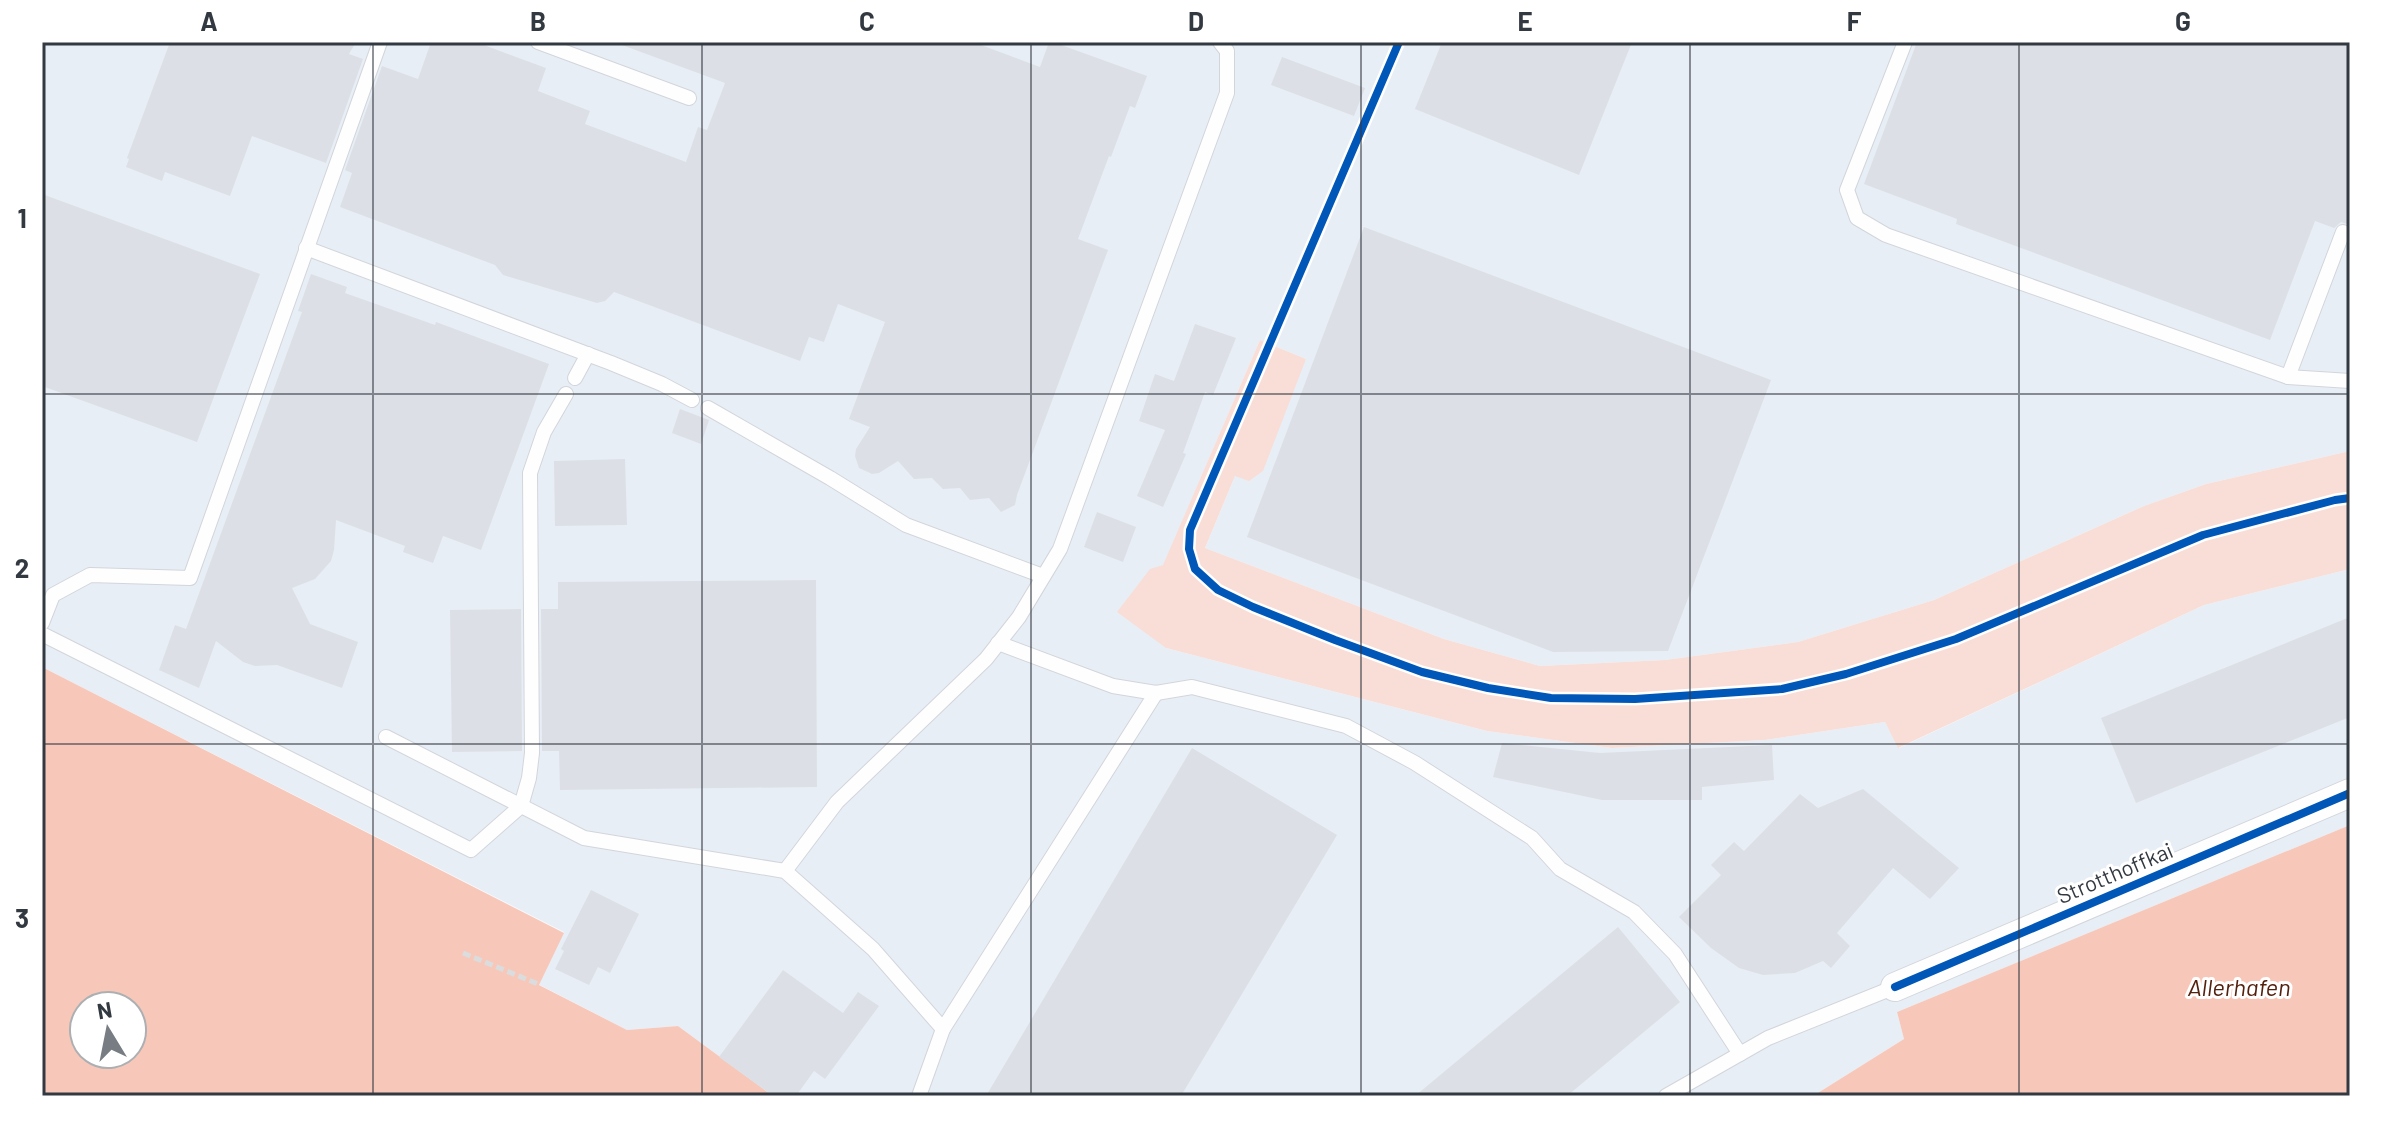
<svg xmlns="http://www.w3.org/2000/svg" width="2392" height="1138" font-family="Barlow,sans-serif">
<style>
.built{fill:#e8eef5}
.green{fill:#f8ded7}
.water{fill:#f7c8b9;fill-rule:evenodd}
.building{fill:#dce0e6}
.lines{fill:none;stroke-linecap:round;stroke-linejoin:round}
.service-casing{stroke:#d2d6db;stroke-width:16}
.minor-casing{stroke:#d2d6db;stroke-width:30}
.path{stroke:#dbdcde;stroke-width:5;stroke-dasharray:8 4;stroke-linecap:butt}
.service{stroke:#fefeff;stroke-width:14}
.minor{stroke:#fefeff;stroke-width:28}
.cycleway-casing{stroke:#fff;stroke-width:13}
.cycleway{stroke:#0057b8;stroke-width:8}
.grid{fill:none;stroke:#333941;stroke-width:2;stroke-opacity:0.55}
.labels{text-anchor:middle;stroke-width:6;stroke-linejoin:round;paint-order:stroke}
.street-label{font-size:22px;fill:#333941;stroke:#fff}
.water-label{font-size:24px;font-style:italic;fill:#54210e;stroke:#fff}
.neatline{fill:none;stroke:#333941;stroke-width:3}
.grid-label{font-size:26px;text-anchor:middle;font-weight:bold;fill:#333941}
</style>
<rect width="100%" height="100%" fill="#f8fafd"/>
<path class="built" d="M 42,42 L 2350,42 L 2350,451 L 2206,484 L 2144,506 L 1934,600 L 1798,642 L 1665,660 L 1540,666 L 1444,639 L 1205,548 L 1235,476 L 1306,359 L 1260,340 L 1163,566 L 1166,648 L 1487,731 L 1612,748 L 1765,740 L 1885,722 L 1899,748 L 2204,605 L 2350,569 L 2350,825 L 1897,1012 L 1904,1039 L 1813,1096 L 773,1096 L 678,1026 L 627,1030 L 538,984 L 564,932 L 42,667 Z"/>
<path class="green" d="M 1260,340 L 1306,359 L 1263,471 L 1249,481 L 1235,476 L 1205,548 L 1444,639 L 1540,666 L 1665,660 L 1798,642 L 1934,600 L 2144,506 L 2206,484 L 2350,451 L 2350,569 L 2204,605 L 1898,748 L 1885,722 L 1765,740 L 1612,748 L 1487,731 L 1166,648 L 1117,612 L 1150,569 L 1163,565 Z"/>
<g class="water">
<path d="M 42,667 L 564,933 L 539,985 L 627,1030 L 678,1026 L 773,1096 L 42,1096 ZM 84,1006 L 132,1006 L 132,1054 L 84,1054 Z"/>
<path d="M 2350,825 L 2350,1096 L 1813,1096 L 1904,1039 L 1897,1012 Z"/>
</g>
<g class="building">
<path d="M 170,42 L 356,42 L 349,54 L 363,59 L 326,163 L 252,136 L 230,196 L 165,172 L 162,181 L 126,167 L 129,159 L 127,158 Z"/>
<path d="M 431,42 L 476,42 L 546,68 L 538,91 L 590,111 L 585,124 L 686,162 L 698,127 L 707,130 L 725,83 L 622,45 L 623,42 L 973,42 L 1040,67 L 1049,42 L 1053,42 L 1147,76 L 1135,108 L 1130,106 L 1111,157 L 1109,156 L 1078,239 L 1108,250 L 1017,495 L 1015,505 L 1001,512 L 989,498 L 970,500 L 960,488 L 943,489 L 932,478 L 914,479 L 898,461 L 879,473 L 872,474 L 859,468 L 855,456 L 856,449 L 870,427 L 849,419 L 885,322 L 838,304 L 824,342 L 809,337 L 800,361 L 614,292 L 605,301 L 597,303 L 503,275 L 495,265 L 340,207 L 352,173 L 345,170 L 382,66 L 418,79 Z"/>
<path d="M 1442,42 L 1632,42 L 1579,175 L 1415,109 Z"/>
<path d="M 1917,42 L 2350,42 L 2350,225 L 2341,222 L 2334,228 L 2315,221 L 2270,340 L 1956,224 L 1957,219 L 1864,184 Z"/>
<path d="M 1282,57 L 1365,88 L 1354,116 L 1271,85 Z"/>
<path d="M 42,194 L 260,274 L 197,442 L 42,386 Z"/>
<path d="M 1364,227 L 1771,380 L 1668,651 L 1553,652 L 1247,537 Z"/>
<path d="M 311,274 L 347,287 L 345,293 L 435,325 L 436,322 L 549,364 L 481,550 L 443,536 L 433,563 L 403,552 L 405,546 L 336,520 L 334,550 L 331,561 L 315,579 L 292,588 L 310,624 L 358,642 L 342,688 L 277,665 L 255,666 L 243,662 L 216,641 L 199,688 L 159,670 L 175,625 L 186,629 L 302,312 L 298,311 Z"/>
<path d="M 1195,324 L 1236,338 L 1213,395 L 1205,392 L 1183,453 L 1186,454 L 1163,507 L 1137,496 L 1165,430 L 1139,421 L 1155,374 L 1174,381 Z"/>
<path d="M 680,409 L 709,420 L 701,444 L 672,433 Z"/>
<path d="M 625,459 L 627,525 L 555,526 L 554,461 Z"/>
<path d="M 1097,512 L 1136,527 L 1123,562 L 1084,547 Z"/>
<path d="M 816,580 L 817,787 L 560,790 L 559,751 L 542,751 L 541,609 L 558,609 L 558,582 Z"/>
<path d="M 521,609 L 522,751 L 452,752 L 450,610 Z"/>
<path d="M 2350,617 L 2350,717 L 2136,803 L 2101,718 Z"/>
<path d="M 1502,743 L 1600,753 L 1772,745 L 1774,780 L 1702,787 L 1702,800 L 1602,800 L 1493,777 Z"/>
<path d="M 1192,748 L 1337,835 L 1181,1096 L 986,1096 Z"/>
<path d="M 1863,789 L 1959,868 L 1930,899 L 1893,868 L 1837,933 L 1850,946 L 1831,968 L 1823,961 L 1795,973 L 1763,975 L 1739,968 L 1711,948 L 1679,917 L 1721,875 L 1711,865 L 1734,842 L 1744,851 L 1800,794 L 1818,808 Z"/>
<path d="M 591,890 L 639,914 L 610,973 L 598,967 L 589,985 L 555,969 L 564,951 L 561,949 Z"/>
<path d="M 1618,927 L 1680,1002 L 1567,1096 L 1415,1096 Z"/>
<path d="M 783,970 L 843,1013 L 858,992 L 879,1006 L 825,1079 L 814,1071 L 796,1096 L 773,1096 L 719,1057 Z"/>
</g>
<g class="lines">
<g class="service-casing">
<g id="service">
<path d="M 538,42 L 689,98"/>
<path d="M 1905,42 L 1847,190 L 1857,218 L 1886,235 L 2288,377 L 2350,381"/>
<path d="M 306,248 L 611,363 L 662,384 L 692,400"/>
<path d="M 2288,377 L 2343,232"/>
<path d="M 575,378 L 588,354"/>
<path d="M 708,408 L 830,478 L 906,525 L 1043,576"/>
<path d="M 42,623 L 53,595 L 90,575 L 190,578 L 380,42"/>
<path d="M 42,634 L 471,850 L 521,806 L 529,778 L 532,753 L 530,473 L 544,432 L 566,394"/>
<path d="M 998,643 L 1113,686 L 1156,693 L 1192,687 L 1346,726 L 1415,763 L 1532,838 L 1560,869 L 1634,912 L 1675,954 L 1740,1054"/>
<path d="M 386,737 L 584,838 L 785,871 L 873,949 L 943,1029 L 919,1096"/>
<path d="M 785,871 L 837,802 L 986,659 L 1019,617 L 1060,549 L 1227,93 L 1227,51 L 1220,42"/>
<path d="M 943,1029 L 1156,693"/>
<path d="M 1666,1096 L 1768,1038 L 1895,987"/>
</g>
</g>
<g class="minor-casing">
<path id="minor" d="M 1895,987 L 2350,793"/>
</g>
<path class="path" d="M 463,953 L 538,984"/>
<use href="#service" class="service"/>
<use href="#minor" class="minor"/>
<g class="cycleway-casing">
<g id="cycleway">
<path d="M 1399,42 L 1190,530 L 1189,549 L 1195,569 L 1218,590 L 1253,607 L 1335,640 L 1422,672 L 1488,688 L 1551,698 L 1635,699 L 1782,689 L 1846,674 L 1956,639 L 2203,535 L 2335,500 L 2350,498"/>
<path d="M 1895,987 L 2350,793"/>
</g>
</g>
<use href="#cycleway" class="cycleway"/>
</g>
<path class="grid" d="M 373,42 L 373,1096M 702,42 L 702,1096M 1031,42 L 1031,1096M 1361,42 L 1361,1096M 1690,42 L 1690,1096M 2019,42 L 2019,1096M 42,394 L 2350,394M 42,744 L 2350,744"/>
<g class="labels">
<g class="street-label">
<text transform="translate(2115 873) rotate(-23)" y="8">Strotthoffkai</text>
</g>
<g class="water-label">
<text x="2239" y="996">Allerhafen</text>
</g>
</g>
<rect width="2392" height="1138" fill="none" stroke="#ffffff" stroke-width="88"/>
<g transform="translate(108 1030) rotate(350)"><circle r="38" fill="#ffffff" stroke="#adb0b3" stroke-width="2"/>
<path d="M0-6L14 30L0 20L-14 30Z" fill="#787d83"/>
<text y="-12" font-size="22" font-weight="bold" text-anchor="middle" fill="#333941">N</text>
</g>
<rect x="44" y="44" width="2304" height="1050" class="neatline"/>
<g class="grid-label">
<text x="209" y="31">A</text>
<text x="538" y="31">B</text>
<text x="867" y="31">C</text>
<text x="1196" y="31">D</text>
<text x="1525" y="31">E</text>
<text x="1854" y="31">F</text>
<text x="2183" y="31">G</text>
<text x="22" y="228">1</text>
<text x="22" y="578">2</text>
<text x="22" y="928">3</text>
</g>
</svg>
